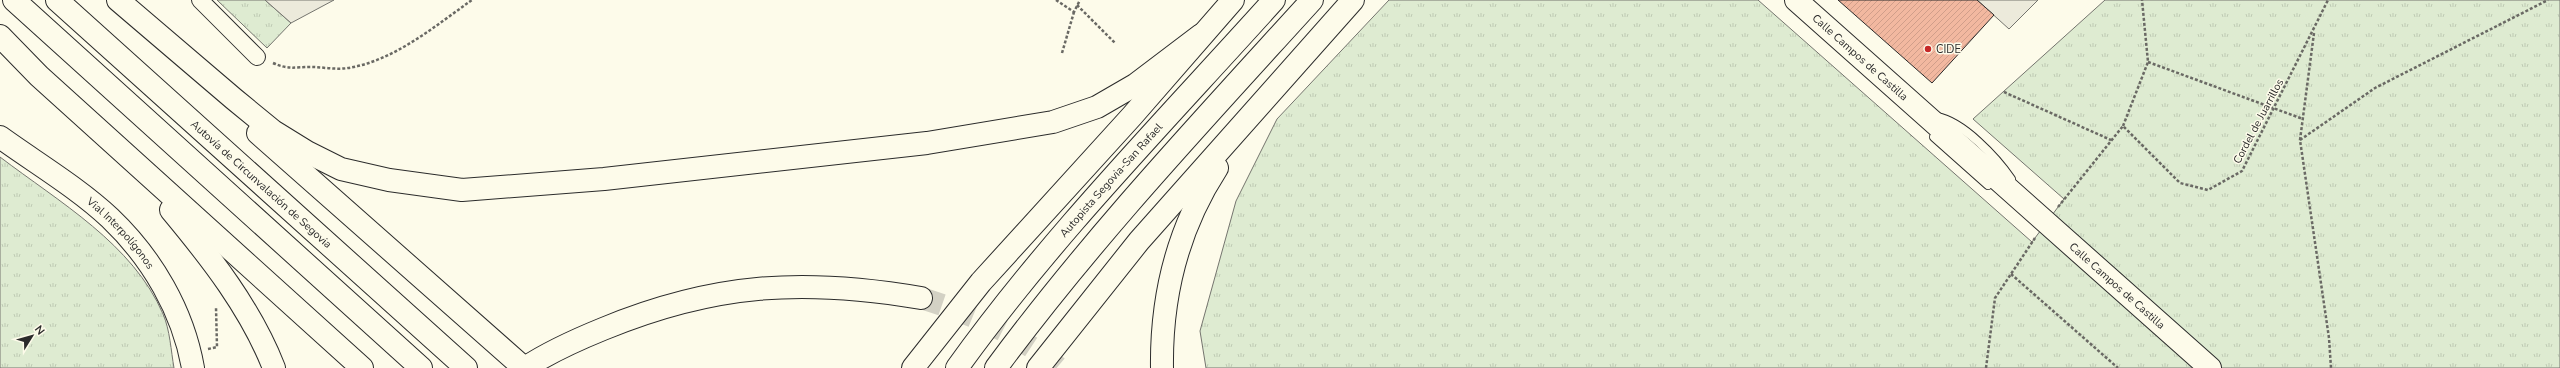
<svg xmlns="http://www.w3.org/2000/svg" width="2560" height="368" font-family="'Nunito Sans',sans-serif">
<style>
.grass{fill:url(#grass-tufts);stroke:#74746e}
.parking{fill:#eceadb;stroke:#74746e}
.building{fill:url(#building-hatch);stroke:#2b2b2b}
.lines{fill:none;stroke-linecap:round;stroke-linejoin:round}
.motorway-tunnel{stroke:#d3d1c4;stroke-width:22;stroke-dasharray:22 11;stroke-linecap:butt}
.service-casing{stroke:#2b2b2b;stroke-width:10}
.minor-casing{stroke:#2b2b2b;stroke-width:18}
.secondary-casing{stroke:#2b2b2b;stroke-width:24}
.motorway-casing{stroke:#2b2b2b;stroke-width:24}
.path{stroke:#6a6964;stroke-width:2.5;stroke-dasharray:3 2;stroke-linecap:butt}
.service{stroke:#fdfbea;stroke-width:8}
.minor{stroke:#fdfbea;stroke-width:16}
.secondary{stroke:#fdfbea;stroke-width:22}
.motorway{stroke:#fdfbea;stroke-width:22}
.poi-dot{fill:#c62828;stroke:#fdfbea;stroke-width:1.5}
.labels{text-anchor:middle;stroke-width:3;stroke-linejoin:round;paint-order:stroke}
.poi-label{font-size:11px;fill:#2b2b2b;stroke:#fdfbea;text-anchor:start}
.street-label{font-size:11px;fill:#2b2b2b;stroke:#fdfbea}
</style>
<defs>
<pattern id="grass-tufts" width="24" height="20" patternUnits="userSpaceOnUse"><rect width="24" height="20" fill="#deebd1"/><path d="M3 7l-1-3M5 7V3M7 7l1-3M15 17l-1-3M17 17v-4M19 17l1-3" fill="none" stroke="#bfcab4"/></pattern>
<pattern id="building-hatch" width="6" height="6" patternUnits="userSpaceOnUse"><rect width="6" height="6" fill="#f2b8a0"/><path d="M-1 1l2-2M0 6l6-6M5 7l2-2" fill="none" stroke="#d09e8a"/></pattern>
</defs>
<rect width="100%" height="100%" fill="#fdfbea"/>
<g class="grass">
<path d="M 217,0 L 265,0 L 291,23 L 267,48 Z"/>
<path d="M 1389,0 L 1758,0 L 2032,242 L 2064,199 L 1973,119 L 2105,0 L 2560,0 L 2560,368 L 1206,368 L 1200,331 L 1236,201 L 1277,119 Z"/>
<path d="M 0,157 C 59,202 133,244 163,314 C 170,330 171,351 174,368 L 0,368 Z"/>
</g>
<g class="parking">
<path d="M 265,0 L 334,0 L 291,23 Z"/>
<path d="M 1977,0 L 2038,0 L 2009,29 Z"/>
</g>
<path class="building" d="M 1838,0 L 1977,0 L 1994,15 L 1932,83 Z"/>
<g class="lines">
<path class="motorway-tunnel" d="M 921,298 C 972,314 1018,333 1059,368"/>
<g class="service-casing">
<g id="service">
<path d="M 1937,117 C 1963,122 1996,157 2011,179"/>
<path d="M 1934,137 L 1988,185"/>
</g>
</g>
<g class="minor-casing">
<path id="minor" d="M 200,0 L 257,57"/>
</g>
<g class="secondary-casing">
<g id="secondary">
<path id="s1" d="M 1796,0 L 2210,368"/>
<path id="s2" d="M 0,137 C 36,163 78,188 110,218 C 152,258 183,311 193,368"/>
</g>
</g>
<g class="motorway-casing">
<g id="motorway">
<path d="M 14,0 L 421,368"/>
<path id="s3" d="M 57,0 L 466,368"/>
<path d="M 118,0 L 234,99 L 273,131 L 307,152 L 341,169 L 389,180 L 462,190 L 604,179 L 927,143 L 1053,122 L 1097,107 L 1135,85 L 1201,35"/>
<path d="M 0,36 L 39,76 L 362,368"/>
<path d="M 258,133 L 524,368"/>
<path d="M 171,210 C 211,258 251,309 274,368"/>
<path d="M 525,368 C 549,352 576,340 603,329 C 714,283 804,278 921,298"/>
<path d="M 913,368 L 981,282 L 1132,116 L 1233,0"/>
<path id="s4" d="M 957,368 C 1050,238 1167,119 1274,0"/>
<path d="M 996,368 C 1092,238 1203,120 1312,0"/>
<path d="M 1038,368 L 1139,241 L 1353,0"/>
<path d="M 1162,368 C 1161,297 1178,228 1217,168"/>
</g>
</g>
<g class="path">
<path d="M 1056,0 L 1074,12 L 1080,0"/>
<path d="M 1077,5 L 1115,43"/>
<path d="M 2314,33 L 2300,140 L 2329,338 L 2331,368"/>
<path d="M 1062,53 L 1074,12"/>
<path d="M 2148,62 L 2303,119"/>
<path d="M 273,63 C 289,70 294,67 311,67 C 323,67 336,70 348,68 C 394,61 435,26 472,0"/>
<path d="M 2004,92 L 2111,140"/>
<path d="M 2123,126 L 2148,62 L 2142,0"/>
<path d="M 2300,140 L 2375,88 L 2548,0"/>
<path d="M 2058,207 L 2123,126 L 2180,183 L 2208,190 L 2242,171 L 2328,0"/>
<path d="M 2011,274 L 2118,368"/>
<path d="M 208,349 L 217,347 L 216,307"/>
<path d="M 1986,368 L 1995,298 L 2035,238"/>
</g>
<use href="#service" class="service"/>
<use href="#minor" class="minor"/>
<use href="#secondary" class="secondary"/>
<use href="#motorway" class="motorway"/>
</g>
<circle class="poi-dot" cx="1928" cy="49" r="4"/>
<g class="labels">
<g class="poi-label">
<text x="1936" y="53">CIDE</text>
</g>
<g class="street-label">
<text dy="4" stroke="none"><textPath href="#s1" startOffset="86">Calle Campos de Castilla</textPath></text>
<text transform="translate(2258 121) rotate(-62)" y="4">Cordel de Juarrillos</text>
<text dy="4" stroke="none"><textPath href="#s4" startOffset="243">Autopista Segovia-San Rafael</textPath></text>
<text dy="4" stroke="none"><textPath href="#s3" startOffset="275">Autovía de Circunvalación de Segovia</textPath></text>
<text dy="4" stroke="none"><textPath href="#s2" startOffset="155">Vial Interpolígonos</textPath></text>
<text dy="4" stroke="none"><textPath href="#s1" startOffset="430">Calle Campos de Castilla</textPath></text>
</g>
</g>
<g transform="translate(32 336) rotate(53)" stroke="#fdfbea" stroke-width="3" paint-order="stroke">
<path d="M0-3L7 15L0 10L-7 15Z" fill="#2b2b2b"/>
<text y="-6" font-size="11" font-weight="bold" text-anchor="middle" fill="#2b2b2b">N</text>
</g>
</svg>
